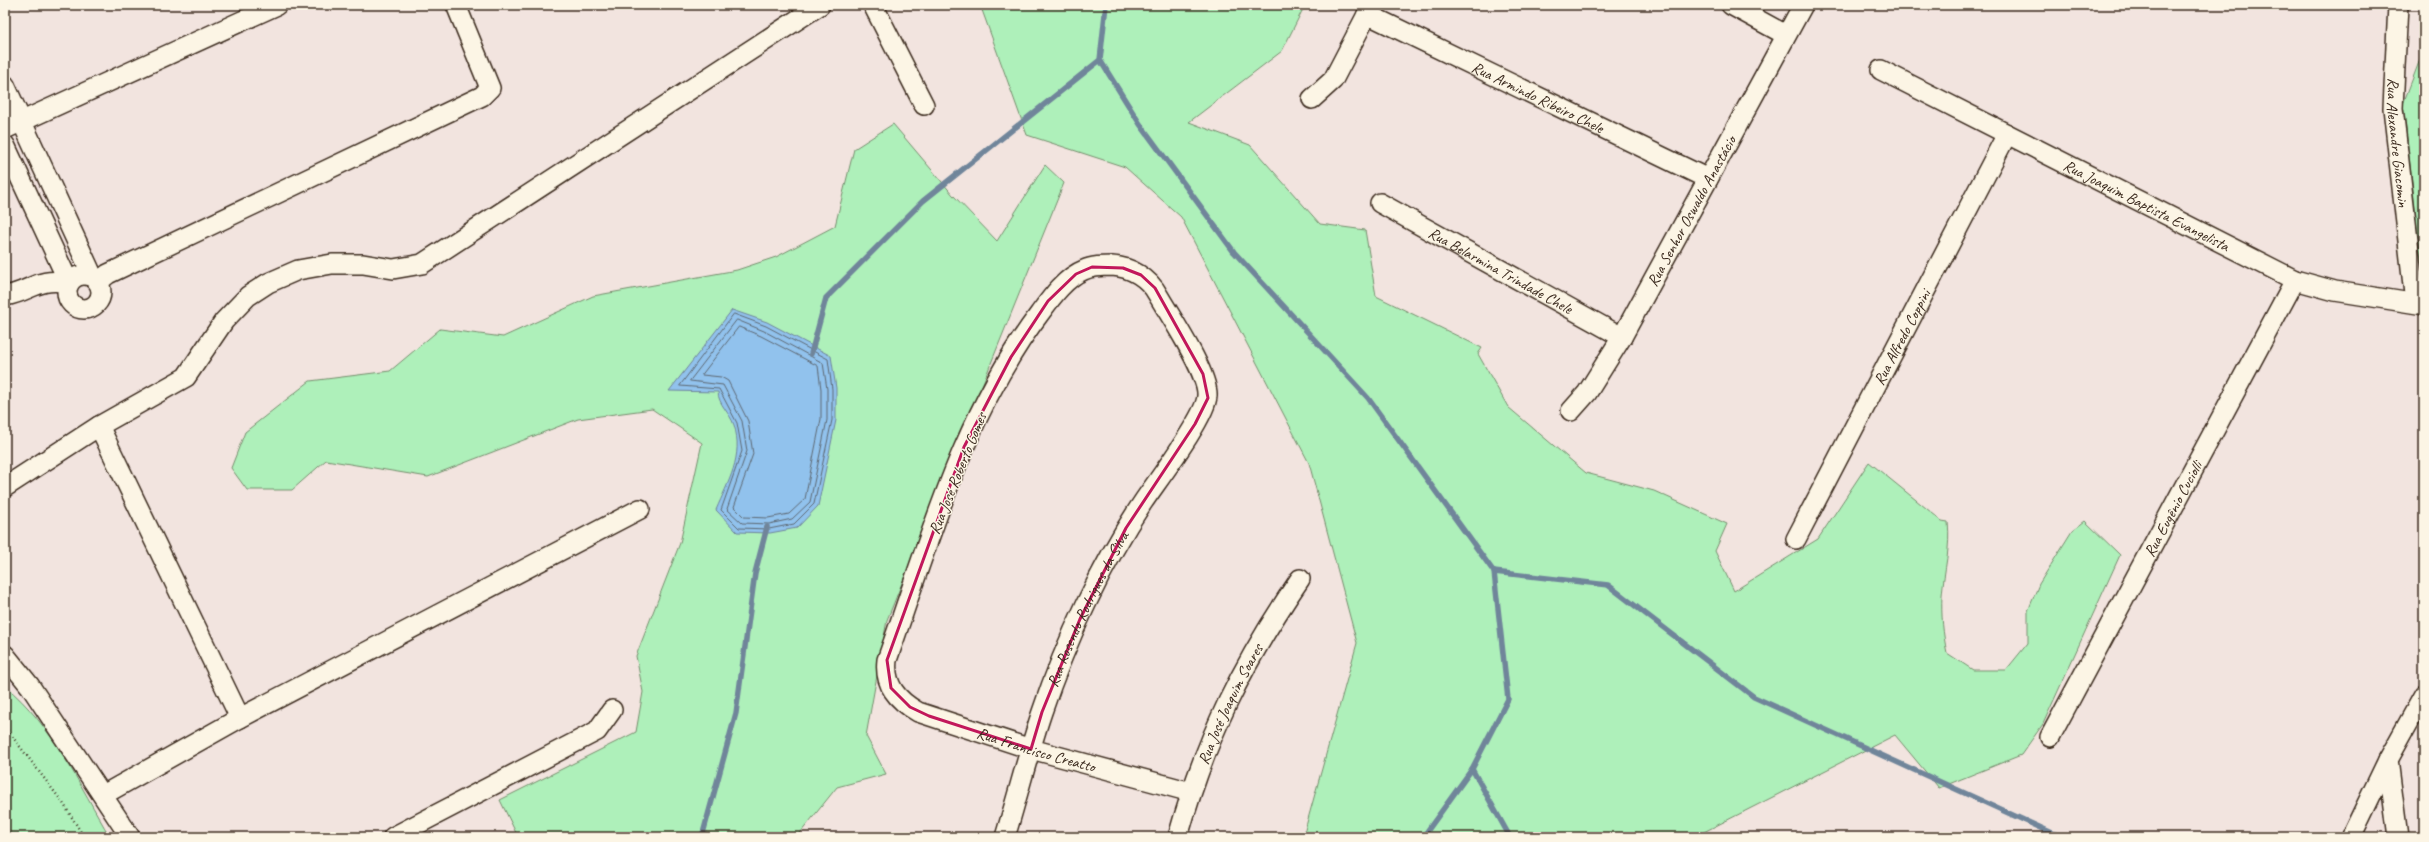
<svg xmlns="http://www.w3.org/2000/svg" width="2429" height="842" font-family="Caveat,sans-serif">
<style>
.green{fill:#aef0ba;stroke:#748d6c}
.water{fill:#91c2ed;stroke:#6f859a}
.lines{fill:none;stroke-linecap:round;stroke-linejoin:round}
.shore{stroke:#5d6771;stroke-width:1}
.stream{stroke:#6f859a;stroke-width:5.5}
.minor-casing{stroke:#3b2a1e;stroke-width:22}
.path{stroke:#3b2a1e;stroke-width:2.5;stroke-dasharray:1 3;stroke-linecap:butt}
.minor{stroke:#fcf5e5;stroke-width:19}
.marked{fill:none;stroke:#c2185b;stroke-width:3;stroke-linejoin:round}
.labels{text-anchor:middle;stroke-width:3;stroke-linejoin:round;paint-order:stroke}
.street-label{font-size:16px;fill:#3b2a1e;stroke:#fcf5e5}
</style>
<rect width="100%" height="100%" fill="#f2e4df"/>
<filter id="ink" filterUnits="userSpaceOnUse"><feTurbulence type="fractalNoise" baseFrequency=".025" numOctaves="2"/><feDisplacementMap in="SourceGraphic" scale="8" xChannelSelector="R" yChannelSelector="G"/><feConvolveMatrix kernelMatrix="1 2 1 2 8 2 1 2 1" color-interpolation-filters="sRGB"/></filter>
<g filter="url(#ink)">
<g class="green">
<path d="M 990,5 L 1305,5 L 1282,51 L 1189,122 L 1250,145 L 1320,224 L 1365,230 L 1376,296 L 1482,348 L 1478,354 L 1508,407 L 1586,473 L 1654,491 L 1727,524 L 1715,551 L 1734,591 L 1818,539 L 1869,462 L 1942,521 L 1948,522 C 1951,547 1944,570 1942,595 C 1941,615 1943,634 1947,653 L 1973,670 L 2006,670 L 2028,643 L 2028,611 L 2039,584 L 2072,531 L 2085,521 L 2120,555 L 2043,724 L 2021,755 L 1939,788 L 1895,735 L 1694,837 L 1303,837 L 1357,643 L 1309,463 L 1181,217 L 1125,167 L 1027,135 L 982,10 Z"/>
<path d="M 2424,49 L 2424,285 L 2403,104 Z"/>
<path d="M 893,124 L 953,195 L 997,241 L 1045,165 L 1064,183 L 887,620 L 866,736 L 886,774 L 837,787 L 797,837 L 518,837 L 500,800 L 636,732 L 643,692 L 636,656 L 680,543 L 702,443 L 652,409 L 578,419 L 428,477 L 326,460 L 292,490 L 247,490 L 231,468 L 245,432 L 310,381 L 390,371 L 440,329 L 503,337 L 593,296 L 737,270 L 776,257 L 835,226 L 854,149 Z"/>
<path d="M 5,686 C 52,724 80,786 110,837 L 13,837 L 5,825 Z"/>
</g>
<path class="water" d="M 732,310 L 767,322 L 831,356 L 836,388 L 836,420 L 818,506 L 797,528 L 770,533 L 737,532 L 716,510 C 728,482 744,456 734,425 C 730,413 718,404 718,392 L 669,391 Z"/>
<g class="lines">
<g class="shore">
<path d="M 734,314 L 766,326 L 828,359 L 832,389 L 832,420 L 814,504 L 794,524 L 769,529 L 739,528 L 721,510 L 742,451 L 737,423 L 719,389 L 680,386 Z"/>
<path d="M 737,320 L 764,331 L 823,363 L 827,389 L 827,420 L 810,502 L 792,519 L 769,524 L 742,523 L 727,509 L 747,451 L 742,421 L 723,385 L 690,381 Z"/>
<path d="M 739,327 L 761,336 L 818,366 L 821,389 L 821,419 L 805,499 L 789,514 L 768,518 L 744,517 L 734,507 L 753,454 L 748,421 L 728,381 L 721,377 L 702,375 Z"/>
</g>
<g class="stream">
<path d="M 1100,60 L 1140,124 L 1234,252 L 1368,398 L 1494,572 L 1508,699 L 1472,769 L 1423,837"/>
<path d="M 811,354 L 826,298 L 923,201 L 1100,60 L 1106,5"/>
<path d="M 1494,572 L 1608,585 L 1754,697 L 2061,837"/>
<path d="M 1472,769 L 1510,837"/>
<path d="M 702,837 L 736,713 L 755,573 L 767,527"/>
</g>
<g class="minor-casing">
<g id="minor">
<path d="M 873,5 L 924,105"/>
<path d="M 1731,5 L 1786,35"/>
<path id="s1" d="M 2398,5 L 2393,108 L 2415,303"/>
<path id="s2" d="M 1367,14 L 1708,179"/>
<path id="s3" d="M 1881,70 L 2295,280 L 2335,291 L 2424,305"/>
<path d="M 5,85 L 93,277"/>
<path d="M 1312,99 L 1333,80 L 1372,5"/>
<path d="M 5,129 L 277,5"/>
<path d="M 5,145 L 69,283"/>
<path id="s4" d="M 1380,203 L 1622,337"/>
<circle cx="84" cy="292" r="17"/>
<path d="M 98,282 L 108,274 L 482,96 L 490,88 L 456,5"/>
<path d="M 5,296 C 33,291 36,277 69,283"/>
<path id="s5" d="M 1571,411 L 1587,393 L 1622,337 L 1803,5"/>
<path d="M 99,426 L 186,377 L 224,321 L 248,296 L 268,283 L 298,270 L 332,264 L 363,264 L 393,269 L 422,264 L 820,5"/>
<path d="M 5,487 L 99,426 L 240,718"/>
<path id="s6" d="M 1796,539 L 2007,134"/>
<path d="M 5,655 L 30,686 L 130,837"/>
<path id="s7" d="M 2050,737 L 2295,280"/>
<path d="M 2388,760 L 2398,837"/>
<path d="M 103,795 L 240,718 L 640,509"/>
<path d="M 393,837 L 597,731 L 612,710"/>
<path id="s8" d="M 1005,837 C 1018,795 1028,753 1042,712 C 1065,643 1103,562 1143,502 C 1157,481 1206,417 1207,396 C 1209,374 1170,316 1158,295 C 1149,278 1131,267 1112,266 C 1103,266 1092,266 1084,270 C 1066,277 1051,298 1040,313 C 963,415 929,542 887,660 C 884,685 897,700 918,712 L 1031,749 L 1191,792"/>
<path id="s9" d="M 1178,837 C 1206,737 1242,664 1300,579"/>
<path d="M 2351,837 L 2388,760 L 2424,695"/>
</g>
</g>
<path class="path" d="M 5,727 L 63,803 L 84,837"/>
<use href="#minor" class="minor"/>
</g>
</g>
<path class="marked" d="M 1092,267 L 1123,268 L 1141,275 L 1155,288 L 1203,374 L 1208,398 L 1195,424 L 1126,528 L 1080,619 L 1042,712 L 1031,749 L 929,716 L 910,707 L 891,688 L 887,660 L 964,447 L 1011,357 L 1048,301 L 1076,274 Z"/>
<g class="labels">
<g class="street-label">
<text dy="6" stroke="none"><textPath href="#s2" startOffset="190">Rua Armindo Ribeiro Chele</textPath></text>
<text dy="6" stroke="none"><textPath href="#s1" startOffset="138">Rua Alexandre Giacomin</textPath></text>
<text dy="6" stroke="none"><textPath href="#s3" startOffset="298">Rua Joaquim Baptista Evangelista</textPath></text>
<text dy="6" stroke="none"><textPath href="#s5" startOffset="234">Rua Senhor Oswaldo Anastácio</textPath></text>
<text dy="6" stroke="none"><textPath href="#s4" startOffset="138">Rua Belarmina Trindade Chele</textPath></text>
<text dy="6" stroke="none"><textPath href="#s6" startOffset="228">Rua Alfredo Coppini</textPath></text>
<text transform="translate(957 473) rotate(-68)" y="6">Rua José Roberto Gomes</text>
<text dy="6" stroke="none"><textPath href="#s7" startOffset="259">Rua Eugênio Cuciolli</textPath></text>
<text dy="6" stroke="none"><textPath href="#s8" startOffset="243">Rua Rosendo Rodrigues da Silva</textPath></text>
<text dy="6" stroke="none"><textPath href="#s9" startOffset="143">Rua José Joaquim Soares</textPath></text>
<text dy="6" stroke="none"><textPath href="#s8" startOffset="1319">Rua Francisco Creatto</textPath></text>
</g>
</g>
<rect width="2429" height="842" fill="none" stroke="#fcf5e5" stroke-width="20"/>
<rect x="10" y="10" width="2409" height="822" fill="none" stroke="#3b2a1e" stroke-width="1.5" filter="url(#ink)"/>
</svg>
